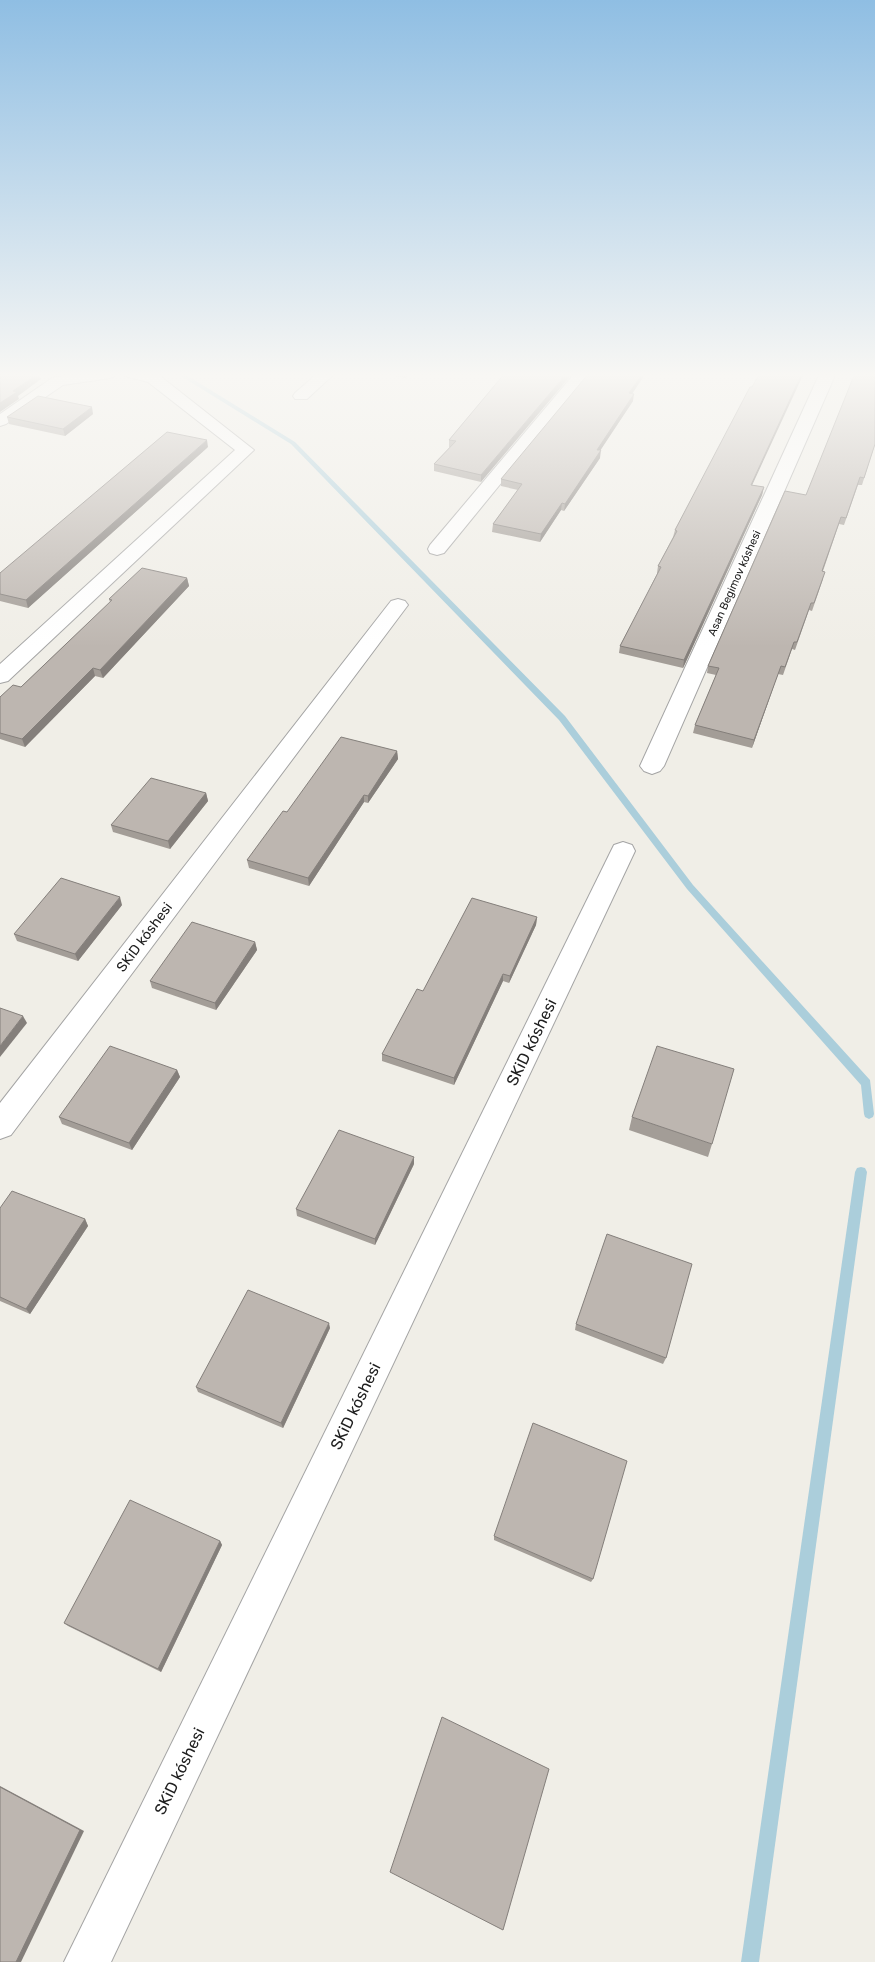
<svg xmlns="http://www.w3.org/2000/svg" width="875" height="1962" font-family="Rubik,sans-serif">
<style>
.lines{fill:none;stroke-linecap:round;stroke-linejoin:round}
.stream{fill:#abcedb;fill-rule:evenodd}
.street-casing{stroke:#a4a4a4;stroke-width:2}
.street{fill:#fff;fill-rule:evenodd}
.wall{fill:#a39d97}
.shaded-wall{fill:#847f7b}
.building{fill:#bdb6b0;stroke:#847f7b}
.labels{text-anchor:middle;stroke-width:4;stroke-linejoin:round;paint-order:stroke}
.far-street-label{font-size:11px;fill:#202020;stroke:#fff}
.street-label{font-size:14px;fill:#202020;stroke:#fff}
.near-street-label{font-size:16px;fill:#202020;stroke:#fff}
</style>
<rect width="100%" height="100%" fill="#f0eee7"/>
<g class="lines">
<g class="stream">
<path d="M 176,373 L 183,373 L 295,442 L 565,716 L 693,885 L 870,1080 L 874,1114 L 873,1117 L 869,1119 L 865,1117 L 864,1114 L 861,1085 L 687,889 L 559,720 L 291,444 Z"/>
<path d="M 861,1167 L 865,1168 L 867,1172 L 759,1962 L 741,1962 L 855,1172 L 857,1168 Z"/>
</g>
<g class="street-casing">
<g id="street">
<path d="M 81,373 L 118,373 L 115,376 L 110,378 L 63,385 L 6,424 L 0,426 L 0,414 L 52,378 Z"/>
<path d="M 122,373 L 148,373 L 160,376 L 254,450 L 8,681 L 0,683 L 0,664 L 235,450 L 148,382 L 125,376 Z"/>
<path d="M 318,373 L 335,373 L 307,399 L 295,399 L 293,396 L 295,393 Z"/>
<path d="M 575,373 L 591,373 L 444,553 L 437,555 L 430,553 L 428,549 L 430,545 Z"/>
<path d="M 820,373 L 836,373 L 664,766 L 660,771 L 652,774 L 644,771 L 640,766 Z"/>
<path d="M 398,599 L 405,601 L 408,605 L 405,609 L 11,1135 L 0,1139 L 0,1103 L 391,601 Z"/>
<path d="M 623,842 L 632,845 L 635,851 L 111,1962 L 64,1962 L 611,851 L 614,845 Z"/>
</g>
</g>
<use href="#street" class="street"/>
</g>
<g class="wall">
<path d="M 379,373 L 410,373 L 405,378 Z"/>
<path d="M 505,373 L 481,482 L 434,471 L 434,464 L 450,447 L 449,447 L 449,440 Z"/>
<path d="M 632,394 L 633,401 L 600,450 L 600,458 L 564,511 L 561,510 L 540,542 L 492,532 L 493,524 L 518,490 L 501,486 L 501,479 Z"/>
<path d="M 93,414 L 65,436 L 9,424 L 7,417 Z"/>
<path d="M 875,444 L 862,485 L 858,485 L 844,525 L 839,524 L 823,571 L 823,579 L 812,611 L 809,610 L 795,650 L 792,649 L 783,675 L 778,674 L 752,748 L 693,733 L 695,725 L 716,675 L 707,673 L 708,666 L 806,495 Z"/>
<path d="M 208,447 L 28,608 L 0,601 L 0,573 Z"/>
<path d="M 752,485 L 764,487 L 762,495 L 683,668 L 619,653 L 620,646 L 657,574 L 657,573 L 658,566 L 673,537 L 675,530 Z"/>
<path d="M 187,578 L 189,586 L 103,678 L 95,676 L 25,747 L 0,739 L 0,697 L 21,687 L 110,602 L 109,599 Z"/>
<path d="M 397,751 L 398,759 L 368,803 L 364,802 L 309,886 L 249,868 L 247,860 L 287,812 Z"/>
<path d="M 206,793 L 208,801 L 170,849 L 113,832 L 111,825 Z"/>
<path d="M 122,905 L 78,961 L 17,941 L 14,934 Z"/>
<path d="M 537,917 L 536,925 L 509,983 L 503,981 L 454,1085 L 382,1061 L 382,1054 L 423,991 Z"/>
<path d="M 255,942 L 257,950 L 216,1010 L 152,988 L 150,981 Z"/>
<path d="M 177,1070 L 180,1077 L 132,1150 L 62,1124 L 59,1117 Z"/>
<path d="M 632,1117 L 712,1144 L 708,1157 L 629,1130 Z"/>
<path d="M 414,1164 L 375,1245 L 297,1216 L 296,1209 Z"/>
<path d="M 0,1208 L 85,1219 L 88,1226 L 30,1314 L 0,1301 Z"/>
<path d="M 576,1324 L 666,1358 L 663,1364 L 575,1330 Z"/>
<path d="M 330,1328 L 283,1428 L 198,1392 L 196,1387 Z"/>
<path d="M 494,1536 L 593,1579 L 591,1582 L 494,1540 Z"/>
<path d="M 220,1541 L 222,1545 L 161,1672 L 68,1626 L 64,1623 Z"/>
</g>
<g class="shaded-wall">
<path d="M 39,373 L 41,379 L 18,396 L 19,399 L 0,412 L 0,403 L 13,391 Z"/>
<path d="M 405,373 L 410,373 L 405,378 Z"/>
<path d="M 567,373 L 573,373 L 481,482 L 481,475 Z"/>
<path d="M 643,373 L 646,373 L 628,400 L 629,393 Z"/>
<path d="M 802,373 L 804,373 L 749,492 L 751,485 Z"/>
<path d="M 634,394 L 633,401 L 596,457 L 597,450 Z"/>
<path d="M 92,407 L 93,414 L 65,436 L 63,429 Z"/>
<path d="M 207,440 L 208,447 L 28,608 L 26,600 Z"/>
<path d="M 601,450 L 600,458 L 564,511 L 565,504 Z"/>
<path d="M 764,487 L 762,495 L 683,668 L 684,660 Z"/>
<path d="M 562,503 L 561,510 L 540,542 L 541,534 Z"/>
<path d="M 187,578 L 189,586 L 103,678 L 100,670 Z"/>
<path d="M 781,666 L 778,674 L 752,748 L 754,740 Z"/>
<path d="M 93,668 L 95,676 L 25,747 L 22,739 Z"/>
<path d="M 397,751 L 398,759 L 368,803 L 368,796 Z"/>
<path d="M 206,793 L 208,801 L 170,849 L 168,841 Z"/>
<path d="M 364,795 L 364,802 L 309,886 L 308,878 Z"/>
<path d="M 120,897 L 122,905 L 78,961 L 75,954 Z"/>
<path d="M 537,917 L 536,925 L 509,983 L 510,976 Z"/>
<path d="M 255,942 L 257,950 L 216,1010 L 215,1003 Z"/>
<path d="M 503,974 L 503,981 L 454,1085 L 454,1078 Z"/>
<path d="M 23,1016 L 27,1023 L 0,1057 L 0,1046 Z"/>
<path d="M 177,1070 L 180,1077 L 132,1150 L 129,1143 Z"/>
<path d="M 414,1157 L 414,1164 L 375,1245 L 375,1239 Z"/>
<path d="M 85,1219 L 88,1226 L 30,1314 L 26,1309 Z"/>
<path d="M 329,1323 L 330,1328 L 283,1428 L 281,1423 Z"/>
<path d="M 220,1541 L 222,1545 L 161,1672 L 158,1669 Z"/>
<path d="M 0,1786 L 84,1831 L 21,1962 L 16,1962 Z"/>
</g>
<g class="building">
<path d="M 0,373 L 39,373 L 13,391 L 17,392 L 0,403 Z"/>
<path d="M 505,373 L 567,373 L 481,475 L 434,464 L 456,441 L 449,440 Z"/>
<path d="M 589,373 L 643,373 L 629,393 L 634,394 L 597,450 L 601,450 L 565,504 L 562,503 L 541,534 L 493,524 L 522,484 L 501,479 Z"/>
<path d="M 760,373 L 802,373 L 751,485 L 764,487 L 684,660 L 620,646 L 661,567 L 658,566 L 677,531 L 675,530 L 750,387 L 752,387 Z"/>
<path d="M 855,373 L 875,373 L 875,444 L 864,478 L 860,477 L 846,518 L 841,517 L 822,571 L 825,572 L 814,603 L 811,603 L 797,642 L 794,642 L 785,667 L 781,666 L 754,740 L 695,725 L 719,668 L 708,666 L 785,491 L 806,495 Z"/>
<path d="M 38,396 L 92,407 L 63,429 L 7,417 Z"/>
<path d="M 167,432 L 207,440 L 26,600 L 0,594 L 0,573 Z"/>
<path d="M 142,568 L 187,578 L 100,670 L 93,668 L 22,739 L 0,733 L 0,697 L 13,685 L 21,687 L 112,600 L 109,599 Z"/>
<path d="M 341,737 L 397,751 L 368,796 L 364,795 L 308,878 L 247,860 L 283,811 L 287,812 Z"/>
<path d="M 151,778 L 206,793 L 168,841 L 111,825 Z"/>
<path d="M 61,878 L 120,897 L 75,954 L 14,934 Z"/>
<path d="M 472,898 L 537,917 L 510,976 L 503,974 L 454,1078 L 382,1054 L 417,989 L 423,991 Z"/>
<path d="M 192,922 L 255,942 L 215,1003 L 150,981 Z"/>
<path d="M 0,1008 L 23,1016 L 0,1046 Z"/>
<path d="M 110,1046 L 177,1070 L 129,1143 L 59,1117 Z"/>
<path d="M 657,1046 L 734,1069 L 712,1144 L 632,1117 Z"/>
<path d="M 339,1130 L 414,1157 L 375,1239 L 296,1209 Z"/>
<path d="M 12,1191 L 85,1219 L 26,1309 L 0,1297 L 0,1208 Z"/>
<path d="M 607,1234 L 692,1264 L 666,1358 L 576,1324 Z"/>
<path d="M 248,1290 L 329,1323 L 281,1423 L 196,1387 Z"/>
<path d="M 533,1423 L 627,1461 L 593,1579 L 494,1536 Z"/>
<path d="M 130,1500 L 220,1541 L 158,1669 L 64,1623 Z"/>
<path d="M 442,1717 L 549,1769 L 503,1930 L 390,1872 Z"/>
<path d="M 0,1787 L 80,1830 L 16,1962 L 0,1962 Z"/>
</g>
<linearGradient id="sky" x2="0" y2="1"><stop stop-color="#8fbee3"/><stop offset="0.58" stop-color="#f8f7f4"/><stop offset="1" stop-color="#f8f7f4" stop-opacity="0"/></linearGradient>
<rect width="875" height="647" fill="url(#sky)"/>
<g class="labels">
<g class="far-street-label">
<text transform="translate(734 583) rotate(-66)" y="4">Asan Begimov kóshesi</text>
</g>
<g class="street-label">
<text transform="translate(144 937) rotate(-53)" y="5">SKiD kóshesi</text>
</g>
<g class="near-street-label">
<text transform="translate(531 1042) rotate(-64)" y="6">SKiD kóshesi</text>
<text transform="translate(355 1406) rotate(-64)" y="6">SKiD kóshesi</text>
<text transform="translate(179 1771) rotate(-64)" y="6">SKiD kóshesi</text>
</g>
</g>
</svg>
